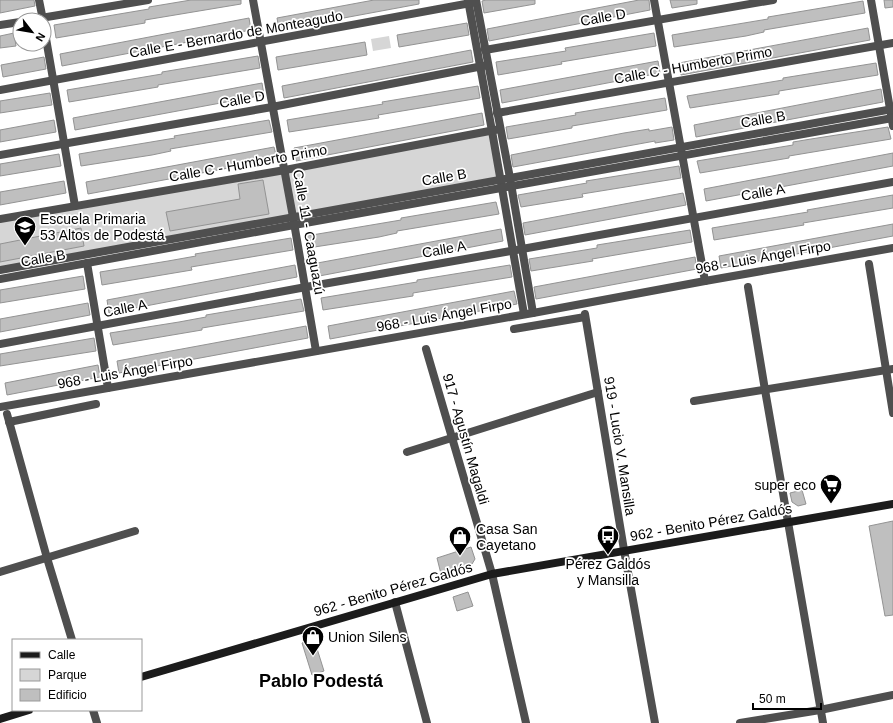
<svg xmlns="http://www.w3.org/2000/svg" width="893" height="723" font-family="Helvetica,sans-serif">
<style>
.green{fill:#d6d6d6}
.building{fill:#bfbfbf;stroke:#939393}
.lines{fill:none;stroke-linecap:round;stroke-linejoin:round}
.street{stroke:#4f4f4f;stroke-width:8}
.secondary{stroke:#1c1c1c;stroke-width:8}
.labels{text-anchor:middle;stroke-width:3.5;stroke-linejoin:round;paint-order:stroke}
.street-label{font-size:14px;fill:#000;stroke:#fff}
.poi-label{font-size:14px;fill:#000;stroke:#fff;text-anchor:start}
.district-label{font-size:18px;font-weight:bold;fill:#000;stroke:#fff}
</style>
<rect width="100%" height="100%" fill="#fff"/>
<g class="green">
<path d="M 389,36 L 391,48 L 373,51 L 371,39 Z"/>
<path d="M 492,131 L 501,180 L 0,270 L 0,219 Z"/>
</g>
<g class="building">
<path d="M 0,0 L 34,0 L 35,6 L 0,13 Z"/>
<path d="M 191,0 L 241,0 L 241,4 L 145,20 L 145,23 L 56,38 L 54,25 L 149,9 L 149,7 Z"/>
<path d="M 374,0 L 419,0 L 419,4 L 279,30 L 277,18 Z"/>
<path d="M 486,0 L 535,0 L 535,4 L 484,13 L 482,1 Z"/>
<path d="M 639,0 L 649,0 L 650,10 L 489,41 L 487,29 Z"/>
<path d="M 670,0 L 697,0 L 697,4 L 672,8 Z"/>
<path d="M 884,0 L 893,0 L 893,7 L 885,8 Z"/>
<path d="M 863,1 L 865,13 L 764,30 L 764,32 L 746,36 L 674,47 L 672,35 L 768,19 L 768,17 Z"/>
<path d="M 249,18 L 251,30 L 62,66 L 60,54 Z"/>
<path d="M 467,23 L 469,35 L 399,47 L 397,35 Z"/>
<path d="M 868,28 L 870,40 L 681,75 L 679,63 Z"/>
<path d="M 14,33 L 16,46 L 0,48 L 0,36 Z"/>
<path d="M 654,33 L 656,46 L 561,62 L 562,64 L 498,75 L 496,62 L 566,51 L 565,48 Z"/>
<path d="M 365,42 L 367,55 L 278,70 L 276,57 Z"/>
<path d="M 471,50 L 473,62 L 284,98 L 282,86 Z"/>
<path d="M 258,56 L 260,68 L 158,85 L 158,87 L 69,102 L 67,90 L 162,74 L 162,72 Z"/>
<path d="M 44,57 L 46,69 L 3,77 L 1,65 Z"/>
<path d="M 658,61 L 660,73 L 502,103 L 500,90 Z"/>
<path d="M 876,63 L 878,75 L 779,91 L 779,94 L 690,108 L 687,96 L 783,80 L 783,78 Z"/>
<path d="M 262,83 L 264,95 L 75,130 L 73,118 Z"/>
<path d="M 478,86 L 480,98 L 378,115 L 379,118 L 289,132 L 287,120 L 383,104 L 382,102 Z"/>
<path d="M 881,89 L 883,102 L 696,137 L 694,125 Z"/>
<path d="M 50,93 L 52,105 L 0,113 L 0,101 Z"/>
<path d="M 665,98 L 667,110 L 572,126 L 572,128 L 508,139 L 506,127 L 576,115 L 575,113 Z"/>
<path d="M 482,113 L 484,125 L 296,161 L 294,148 Z"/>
<path d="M 54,120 L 56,132 L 0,142 L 0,130 Z"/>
<path d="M 269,120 L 272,132 L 170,149 L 171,151 L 152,155 L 81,166 L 79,154 L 175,138 L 174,136 Z"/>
<path d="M 672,127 L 674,140 L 655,143 L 655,141 L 513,167 L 511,155 L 624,133 L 649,129 L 649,131 Z"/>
<path d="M 888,127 L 891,139 L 789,156 L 789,158 L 700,173 L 697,161 L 793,145 L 793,142 L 811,139 Z"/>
<path d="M 274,147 L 277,159 L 88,194 L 86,182 Z"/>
<path d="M 893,153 L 893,166 L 706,201 L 704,189 Z"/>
<path d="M 59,154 L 61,166 L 0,176 L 0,164 Z"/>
<path d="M 679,166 L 681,178 L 582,194 L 583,197 L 521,207 L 518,195 L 587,183 L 586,181 Z"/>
<path d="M 263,180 L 269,214 L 170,231 L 166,212 L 240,199 L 238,184 Z"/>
<path d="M 64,181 L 66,193 L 0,205 L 0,192 Z"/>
<path d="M 683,193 L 686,205 L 525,235 L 523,223 Z"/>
<path d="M 893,195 L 893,208 L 803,223 L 804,225 L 714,240 L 712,228 L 808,212 L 807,210 Z"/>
<path d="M 496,202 L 499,214 L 397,231 L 397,233 L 379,237 L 308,248 L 306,236 L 401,220 L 401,218 Z"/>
<path d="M 893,224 L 893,236 L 721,268 L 719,256 Z"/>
<path d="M 81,228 L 84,246 L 0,262 L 0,244 Z"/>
<path d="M 501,229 L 503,241 L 314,277 L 312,264 Z"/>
<path d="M 690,230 L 692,242 L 592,259 L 593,261 L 531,271 L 529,259 L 597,248 L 597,245 Z"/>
<path d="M 291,238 L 293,250 L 191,267 L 192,270 L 102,285 L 100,272 L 168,261 L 196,256 L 195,254 Z"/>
<path d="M 695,257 L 697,269 L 536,299 L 534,287 Z"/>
<path d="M 295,265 L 297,277 L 109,313 L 107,300 Z"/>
<path d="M 510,265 L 512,277 L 413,293 L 413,296 L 323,310 L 321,298 L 417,282 L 417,280 Z"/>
<path d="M 83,276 L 85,289 L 0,303 L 0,290 Z"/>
<path d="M 514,291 L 517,304 L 330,339 L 328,326 Z"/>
<path d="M 301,299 L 304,311 L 202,328 L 202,330 L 113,345 L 110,333 L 179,322 L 206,317 L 206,315 Z"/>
<path d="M 88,303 L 90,315 L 0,332 L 0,319 Z"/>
<path d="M 306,326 L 308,338 L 119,373 L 117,361 Z"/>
<path d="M 94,338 L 96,351 L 0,366 L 0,354 Z"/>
<path d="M 98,365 L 100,377 L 7,395 L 5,383 Z"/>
<path d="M 802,490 L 806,504 L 798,506 L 792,502 L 790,493 Z"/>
<path d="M 893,521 L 893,615 L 885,616 L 869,526 Z"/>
<path d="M 471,547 L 475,559 L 472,564 L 441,574 L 437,558 Z"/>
<path d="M 468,592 L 473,606 L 457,611 L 453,597 Z"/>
<path d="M 314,639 L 324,671 L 312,675 L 302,643 Z"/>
</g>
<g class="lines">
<g class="street">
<path d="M 39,0 L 43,20"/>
<path d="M 253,0 L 293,217 L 316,351"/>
<path d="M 468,0 L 492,131 L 524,314"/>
<path d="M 476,0 L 510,178 L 533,313"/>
<path d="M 654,0 L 705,281"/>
<path d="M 871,0 L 893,126"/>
<path d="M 29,20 L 148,0"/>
<path d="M 0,25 L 20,22"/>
<path d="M 44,27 L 75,206"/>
<path d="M 485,50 L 773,0"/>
<path d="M 0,90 L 476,2"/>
<path d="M 497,113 L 893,43"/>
<path d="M 0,155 L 272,107 L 488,65"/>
<path d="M 0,219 L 285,170 L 500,129"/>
<path d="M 87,263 L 108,388"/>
<path d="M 869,264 L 893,413"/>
<path d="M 0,270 L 893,109"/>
<path d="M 0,279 L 294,225 L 893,118"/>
<path d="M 748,287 L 765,390 L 823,723"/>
<path d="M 585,314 L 624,550 L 655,723"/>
<path d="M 514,329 L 585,317"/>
<path d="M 0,344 L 306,287 L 522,249 L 893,182"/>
<path d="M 426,349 L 492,574 L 526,723"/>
<path d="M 694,401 L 893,369"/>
<path d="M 0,407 L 533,313 L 705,281 L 893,248"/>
<path d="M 7,414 L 47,558 L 72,640"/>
<path d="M 9,422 L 96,404"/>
<path d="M 407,452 L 598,392"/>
<path d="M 0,572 L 135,531"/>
<path d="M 395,602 L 427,723"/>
<path d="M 93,710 L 97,723"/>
<path d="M 740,723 L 820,710 L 893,695"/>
</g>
<g class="secondary">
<path d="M 141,677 L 492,574 L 893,504"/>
<path d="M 0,719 L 29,710"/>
</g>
</g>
<defs>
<g id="school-pin" transform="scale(1.15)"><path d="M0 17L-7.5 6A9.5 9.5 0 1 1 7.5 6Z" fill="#000" stroke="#fff"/><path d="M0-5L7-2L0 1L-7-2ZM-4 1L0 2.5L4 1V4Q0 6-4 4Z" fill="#fff"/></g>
<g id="supermarket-pin" transform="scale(1.15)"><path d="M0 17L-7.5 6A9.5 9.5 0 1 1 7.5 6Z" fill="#000" stroke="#fff"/><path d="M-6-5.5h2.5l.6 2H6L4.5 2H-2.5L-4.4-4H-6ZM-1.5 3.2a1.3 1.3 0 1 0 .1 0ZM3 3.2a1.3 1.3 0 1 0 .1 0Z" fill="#fff"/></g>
<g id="bus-pin" transform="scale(1.15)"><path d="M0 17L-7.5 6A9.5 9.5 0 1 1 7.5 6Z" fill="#000" stroke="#fff"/><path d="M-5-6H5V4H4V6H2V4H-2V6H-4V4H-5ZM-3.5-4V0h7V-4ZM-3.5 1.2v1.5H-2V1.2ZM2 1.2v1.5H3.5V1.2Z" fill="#fff"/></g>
<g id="shop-pin" transform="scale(1.15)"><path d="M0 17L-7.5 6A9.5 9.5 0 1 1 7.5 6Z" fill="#000" stroke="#fff"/><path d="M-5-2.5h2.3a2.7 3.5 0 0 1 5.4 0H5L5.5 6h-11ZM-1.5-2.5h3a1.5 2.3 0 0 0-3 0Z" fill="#fff"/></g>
</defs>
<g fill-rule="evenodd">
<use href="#school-pin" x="25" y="227"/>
<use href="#supermarket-pin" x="831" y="485"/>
<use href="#bus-pin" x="608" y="536"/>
<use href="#shop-pin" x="460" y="537"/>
<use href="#shop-pin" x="313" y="637"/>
</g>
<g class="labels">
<g class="street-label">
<text transform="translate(603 17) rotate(-10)" y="5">Calle D</text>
<text transform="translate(236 34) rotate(-10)" y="5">Calle E - Bernardo de Monteagudo</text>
<text transform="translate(693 65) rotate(-10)" y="5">Calle C - Humberto Primo</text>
<text transform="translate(242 99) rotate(-10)" y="5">Calle D</text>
<text transform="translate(763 119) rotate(-10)" y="5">Calle B</text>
<text transform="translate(248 163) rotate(-10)" y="5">Calle C - Humberto Primo</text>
<text transform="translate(444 177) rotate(-10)" y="5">Calle B</text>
<text transform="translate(763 192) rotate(-10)" y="5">Calle A</text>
<text transform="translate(309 232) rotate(80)" y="5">Calle 11 - Caaguazú</text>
<text transform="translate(444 249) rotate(-10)" y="5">Calle A</text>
<text transform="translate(763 257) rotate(-10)" y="5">968 - Luis Ángel Firpo</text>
<text transform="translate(43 258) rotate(-10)" y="5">Calle B</text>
<text transform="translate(125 308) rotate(-11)" y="5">Calle A</text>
<text transform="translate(444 315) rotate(-10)" y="5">968 - Luis Ángel Firpo</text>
<text transform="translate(125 372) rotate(-10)" y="5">968 - Luis Ángel Firpo</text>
<text transform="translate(466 439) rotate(74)" y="5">917 - Agustín Magaldi</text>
<text transform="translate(620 446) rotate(81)" y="5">919 - Lucio V. Mansilla</text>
<text transform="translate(711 522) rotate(-10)" y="5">962 - Benito Pérez Galdós</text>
<text transform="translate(393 589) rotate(-16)" y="5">962 - Benito Pérez Galdós</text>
</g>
<g class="poi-label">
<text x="40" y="224">Escuela Primaria<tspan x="40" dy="16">53 Altos de Podestá</tspan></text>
<text x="816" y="490" text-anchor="end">super eco</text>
<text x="476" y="534">Casa San<tspan x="476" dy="16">Cayetano</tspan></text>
<text x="608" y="569" text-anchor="middle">Pérez Galdós<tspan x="608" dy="16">y Mansilla</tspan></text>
<text x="328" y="642">Union Silens</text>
</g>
<g class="district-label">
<text x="321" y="687">Pablo Podestá</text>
</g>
</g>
<rect x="12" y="639" width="130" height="72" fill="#ffffff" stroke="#999999"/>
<rect x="20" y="652" width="20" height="6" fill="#1c1c1c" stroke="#999999"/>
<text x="48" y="659" font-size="12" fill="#000000">Calle</text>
<rect x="20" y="669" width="20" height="12" fill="#d6d6d6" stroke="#999999"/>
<text x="48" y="679" font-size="12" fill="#000000">Parque</text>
<rect x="20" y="689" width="20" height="12" fill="#bfbfbf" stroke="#999999"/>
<text x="48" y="699" font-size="12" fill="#000000">Edificio</text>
<g transform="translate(32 32) rotate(121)"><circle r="19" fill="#ffffff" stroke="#999999"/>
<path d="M0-3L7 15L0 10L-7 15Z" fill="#000000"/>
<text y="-6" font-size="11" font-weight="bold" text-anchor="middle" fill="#000000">N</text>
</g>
<path d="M753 703v6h68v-6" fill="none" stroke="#000000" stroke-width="2"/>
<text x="759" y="703" font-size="12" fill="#000000" stroke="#ffffff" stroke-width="3" paint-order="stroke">50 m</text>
</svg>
